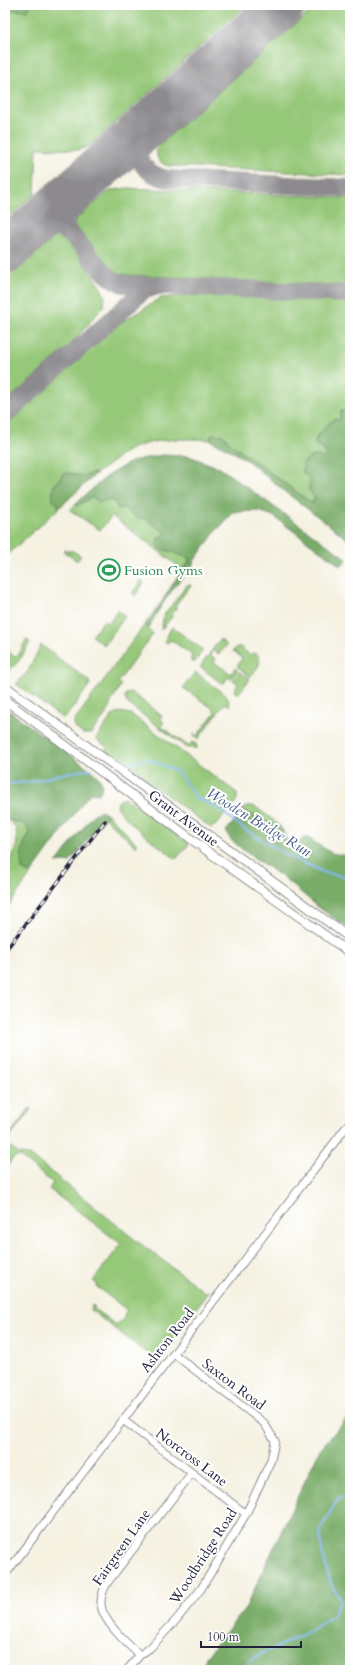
<svg xmlns="http://www.w3.org/2000/svg" width="355" height="1675" font-family="Cardo,serif">
<style>
.green{fill:#95c878;stroke:#5c755a}
.forest{fill:#78ac68;stroke:#4d6752}
.lines{fill:none;stroke-linecap:round;stroke-linejoin:round}
.stream{stroke:#85b8f2;stroke-width:2}
.taxiway{stroke:#8c8a8e;stroke-width:18}
.runway{stroke:#8c8a8e;stroke-width:45}
.minor-casing{stroke:#8c8a8e;stroke-width:9}
.major-casing{stroke:#8c8a8e;stroke-width:10}
.minor{stroke:#fff;stroke-width:7}
.major{stroke:#fff;stroke-width:8}
.rail-casing{stroke:#22223b;stroke-width:3.5}
.rail{stroke:#fff;stroke-width:2;stroke-dasharray:6;stroke-linecap:butt}
.labels{text-anchor:middle;stroke-width:4;stroke-linejoin:round;paint-order:stroke}
.leisure-label{font-size:14px;fill:#27864d;stroke:#fff;text-anchor:start}
.street-label{font-size:14px;fill:#22223b;stroke:#fff}
.water-label{font-size:15px;font-style:italic;fill:#4a5e84;stroke:#fff}
</style>
<rect width="100%" height="100%" fill="#fff"/>
<filter id="ink" filterUnits="userSpaceOnUse"><feTurbulence type="fractalNoise" baseFrequency=".025" numOctaves="2"/><feDisplacementMap in="SourceGraphic" scale="8" xChannelSelector="R" yChannelSelector="G"/><feConvolveMatrix kernelMatrix="1 2 1 2 8 2 1 2 1" color-interpolation-filters="sRGB"/></filter>
<filter id="wash" filterUnits="userSpaceOnUse"><feTurbulence type="fractalNoise" baseFrequency=".012" numOctaves="4" result="noise"/><feDisplacementMap in="SourceGraphic" scale="16" xChannelSelector="R" yChannelSelector="G"/><feGaussianBlur stdDeviation="0.9" result="paint"/><feColorMatrix in="noise" values="0 0 0 0 0 0 0 0 0 0 0 0 0 0 0 0 0 1.4 0 .05"/><feComposite in="paint" operator="in"/></filter>
<g filter="url(#wash)">
<rect width="100%" height="100%" fill="#f5f2e2"/>
<g class="green">
<path d="M 30,5 L 247,5 L 89,146 L 79,150 L 37,148 L 35,194 L 5,220 L 5,15 L 15,10 L 28,11 Z"/>
<path d="M 317,5 L 350,5 L 350,175 L 169,166 C 159,164 154,156 158,146 Z"/>
<path d="M 127,188 L 350,198 L 350,286 L 128,275 L 118,273 L 112,268 L 74,225 L 75,220 L 107,193 L 112,190 Z"/>
<path d="M 56,236 L 62,236 L 77,252 L 101,288 L 105,296 L 104,306 L 71,344 L 5,403 L 5,281 Z"/>
<path d="M 200,294 L 350,301 L 350,410 L 341,411 L 340,420 L 334,419 C 326,426 316,433 315,444 L 322,448 L 328,454 L 303,473 L 310,479 L 309,490 L 314,497 L 313,504 L 235,447 L 223,435 L 212,435 L 210,440 C 182,438 149,438 124,453 C 115,460 106,467 96,474 L 92,473 L 89,476 C 74,475 65,475 53,486 L 59,508 L 5,557 L 5,424 L 114,327 L 161,298 Z"/>
<path d="M 92,497 L 114,501 L 138,518 L 144,518 L 167,533 L 172,552 L 189,558 L 189,563 L 182,569 L 112,516 L 100,530 L 70,510 L 75,505 L 77,506 Z"/>
<path d="M 65,549 L 67,551 L 73,551 L 81,556 L 77,561 L 63,551 Z"/>
<path d="M 141,580 L 144,583 L 135,596 L 132,593 Z"/>
<path d="M 187,585 L 191,585 L 175,606 L 177,607 L 172,614 L 172,617 L 161,630 L 164,615 Z"/>
<path d="M 118,610 L 125,617 L 104,645 L 92,636 L 104,620 L 109,623 Z"/>
<path d="M 145,624 L 153,634 L 118,682 L 121,685 L 110,704 L 109,710 L 91,734 L 83,734 L 74,727 L 74,721 Z"/>
<path d="M 172,627 L 203,650 L 195,662 L 191,662 L 191,658 L 192,655 L 171,640 L 167,643 L 164,641 Z"/>
<path d="M 220,639 L 227,645 L 219,654 L 213,650 L 210,655 L 216,659 L 214,662 L 231,674 L 235,668 L 238,671 L 231,679 L 228,677 L 224,683 L 221,683 L 200,667 Z"/>
<path d="M 26,640 L 30,642 L 21,658 L 5,676 L 5,649 L 15,657 L 20,652 Z"/>
<path d="M 41,645 L 89,681 L 90,684 L 66,717 L 62,718 L 16,684 L 28,671 Z"/>
<path d="M 239,646 L 250,655 L 252,653 L 254,654 L 256,653 C 265,661 256,670 250,677 L 237,666 L 242,658 L 233,651 L 236,647 L 238,648 Z"/>
<path d="M 195,672 L 227,696 L 230,706 L 225,703 L 198,739 L 193,734 L 197,736 L 215,712 L 211,707 L 183,688 Z"/>
<path d="M 240,672 L 250,679 L 239,693 L 236,693 L 234,691 L 238,684 L 233,680 Z"/>
<path d="M 131,692 L 162,716 L 161,719 L 164,722 L 161,726 L 188,746 L 192,742 L 196,744 L 197,748 L 187,748 L 127,703 C 125,699 124,696 127,693 Z"/>
<path d="M 120,712 L 131,714 L 237,793 L 237,800 L 216,825 L 211,828 L 134,771 L 133,768 L 123,760 L 119,760 L 105,750 L 107,747 L 97,740 L 97,737 L 111,717 Z"/>
<path d="M 125,797 L 189,844 L 176,859 C 164,850 123,820 118,808 C 117,806 117,805 118,802 Z"/>
<path d="M 248,806 L 253,806 L 257,808 C 268,817 284,824 286,839 L 244,811 L 240,813 L 244,808 Z"/>
<path d="M 108,814 L 137,844 L 136,847 L 105,818 Z"/>
<path d="M 8,820 L 24,824 L 30,833 L 24,842 L 22,869 L 31,874 L 7,908 L 5,907 L 5,879 L 17,843 L 16,828 Z"/>
<path d="M 30,1108 L 31,1109 L 5,1144 L 5,1141 Z"/>
<path d="M 11,1147 L 19,1154 L 30,1155 L 133,1238 L 205,1292 L 209,1291 L 158,1359 L 141,1349 L 91,1310 L 92,1305 L 95,1307 L 94,1309 L 116,1325 L 118,1322 L 121,1322 L 125,1316 L 124,1314 L 127,1310 L 97,1287 L 97,1284 L 93,1281 L 121,1244 L 49,1189 L 53,1183 L 19,1156 L 13,1158 L 5,1169 L 5,1156 Z"/>
</g>
<g class="forest">
<path d="M 5,5 L 30,5 L 28,11 L 15,10 L 5,15 Z"/>
<path d="M 350,410 L 350,541 L 284,491 L 248,461 L 228,449 L 210,440 L 212,434 L 223,435 L 235,447 L 313,504 L 314,497 L 309,490 L 310,479 L 303,473 L 303,463 L 309,458 L 317,455 L 323,458 L 327,454 L 322,448 L 315,444 C 316,433 326,426 334,419 L 340,420 L 341,411 Z"/>
<path d="M 162,455 L 189,456 L 220,468 L 347,559 L 341,566 L 273,516 L 259,511 L 234,512 L 216,531 L 194,561 C 192,568 188,571 183,576 C 173,588 154,615 149,628 L 145,624 L 161,603 L 182,569 L 189,563 L 189,558 L 172,552 L 160,549 L 157,544 L 158,538 L 167,533 L 144,518 L 138,518 L 123,508 L 118,509 L 114,501 L 107,499 L 100,503 L 92,497 L 77,506 L 75,505 C 92,489 111,470 134,461 C 142,458 152,457 162,455 Z"/>
<path d="M 67,473 L 86,476 L 92,473 L 96,474 L 59,508 L 58,504 L 53,501 C 50,483 58,487 62,474 Z"/>
<path d="M 5,708 L 87,767 C 96,774 107,782 99,794 L 91,793 L 86,798 L 31,874 L 22,869 C 20,855 22,845 30,833 L 24,824 L 5,819 Z"/>
<path d="M 100,811 L 108,814 L 69,863 L 65,862 L 56,863 L 94,814 Z"/>
<path d="M 243,811 L 280,828 L 284,838 L 296,846 L 305,836 L 332,853 L 347,856 L 350,852 L 350,927 L 346,927 L 317,906 L 284,878 L 247,853 L 230,839 L 226,831 Z"/>
<path d="M 350,1415 L 350,1670 L 202,1670 L 206,1657 L 246,1607 L 320,1449 Z"/>
</g>
<g class="lines">
<g class="stream">
<path d="M 118,765 L 149,759 L 178,772 L 195,797 L 217,808 L 247,831 L 285,854 L 323,872 L 350,878"/>
<path d="M 101,768 L 110,766"/>
<path d="M 5,784 L 29,782 L 66,773 L 92,769"/>
<path d="M 244,1670 L 251,1659 L 304,1634 L 332,1617 L 341,1600 L 331,1584 L 322,1552 L 320,1530 L 338,1499 L 350,1496"/>
</g>
<g class="taxiway">
<path d="M 154,119 C 149,124 143,130 140,136 C 132,159 146,175 168,179 L 350,188"/>
<path d="M 24,235 C 29,232 34,227 40,226 C 77,218 92,276 124,284 L 350,294"/>
<path d="M 71,235 C 59,220 60,209 71,193"/>
<path d="M 5,415 L 143,291 L 157,286"/>
</g>
<path class="runway" d="M 5,252 L 283,5"/>
</g>
</g>
<g filter="url(#ink)">
<g class="lines">
<g class="minor-casing">
<g id="minor">
<path d="M 123,1420 L 246,1514"/>
<path d="M 5,1575 L 350,1122"/>
<path d="M 140,1655 C 128,1645 100,1619 101,1602 C 101,1594 105,1586 110,1579 L 191,1474"/>
<path d="M 127,1670 L 140,1655 L 150,1648 L 177,1619 L 201,1589 L 246,1514 L 271,1460 L 275,1441 L 264,1423 L 174,1354"/>
</g>
</g>
<g class="major-casing">
<g id="major">
<path d="M 5,686 L 350,938"/>
<path d="M 5,700 L 214,856 L 350,953"/>
</g>
</g>
<use href="#minor" class="minor"/>
<use href="#major" class="major"/>
<g class="rail-casing">
<path id="rail" d="M 5,951 L 105,821"/>
</g>
<use href="#rail" class="rail"/>
</g>
</g>
<defs>
<g id="stadium-ring" transform="scale(1.15)"><circle r="9.5" fill="#fff" stroke="#2e9e5b" stroke-width="1.5"/><path d="M0-5a6.5 5 0 1 0 0 10a6.5 5 0 1 0 0-10ZM-3.5-1.8h7v3.6h-7Z" fill="#2e9e5b"/></g>
</defs>
<g fill-rule="evenodd">
<use href="#stadium-ring" x="109" y="570"/>
</g>
<g class="labels">
<g class="leisure-label">
<text x="124" y="575">Fusion Gyms</text>
</g>
<g class="street-label">
<text transform="translate(184 818) rotate(37)" y="5">Grant Avenue</text>
<text transform="translate(167 1340) rotate(-52)" y="5">Ashton Road</text>
<text transform="translate(234 1384) rotate(37)" y="5">Saxton Road</text>
<text transform="translate(192 1457) rotate(37)" y="5">Norcross Lane</text>
<text transform="translate(121 1547) rotate(-55)" y="5">Fairgreen Lane</text>
<text transform="translate(203 1556) rotate(-57)" y="5">Woodbridge Road</text>
</g>
<g class="water-label">
<text transform="translate(259 822) rotate(31)" y="5">Wooden Bridge Run</text>
</g>
</g>
<rect width="355" height="1675" fill="none" stroke="#fff" stroke-width="20"/>
<path d="M201 1641v6h100v-6" fill="none" stroke="#22223b" stroke-width="2"/>
<text x="207" y="1641" font-size="12" fill="#22223b" stroke="#ffffff" stroke-width="3" paint-order="stroke">100 m</text>
</svg>
